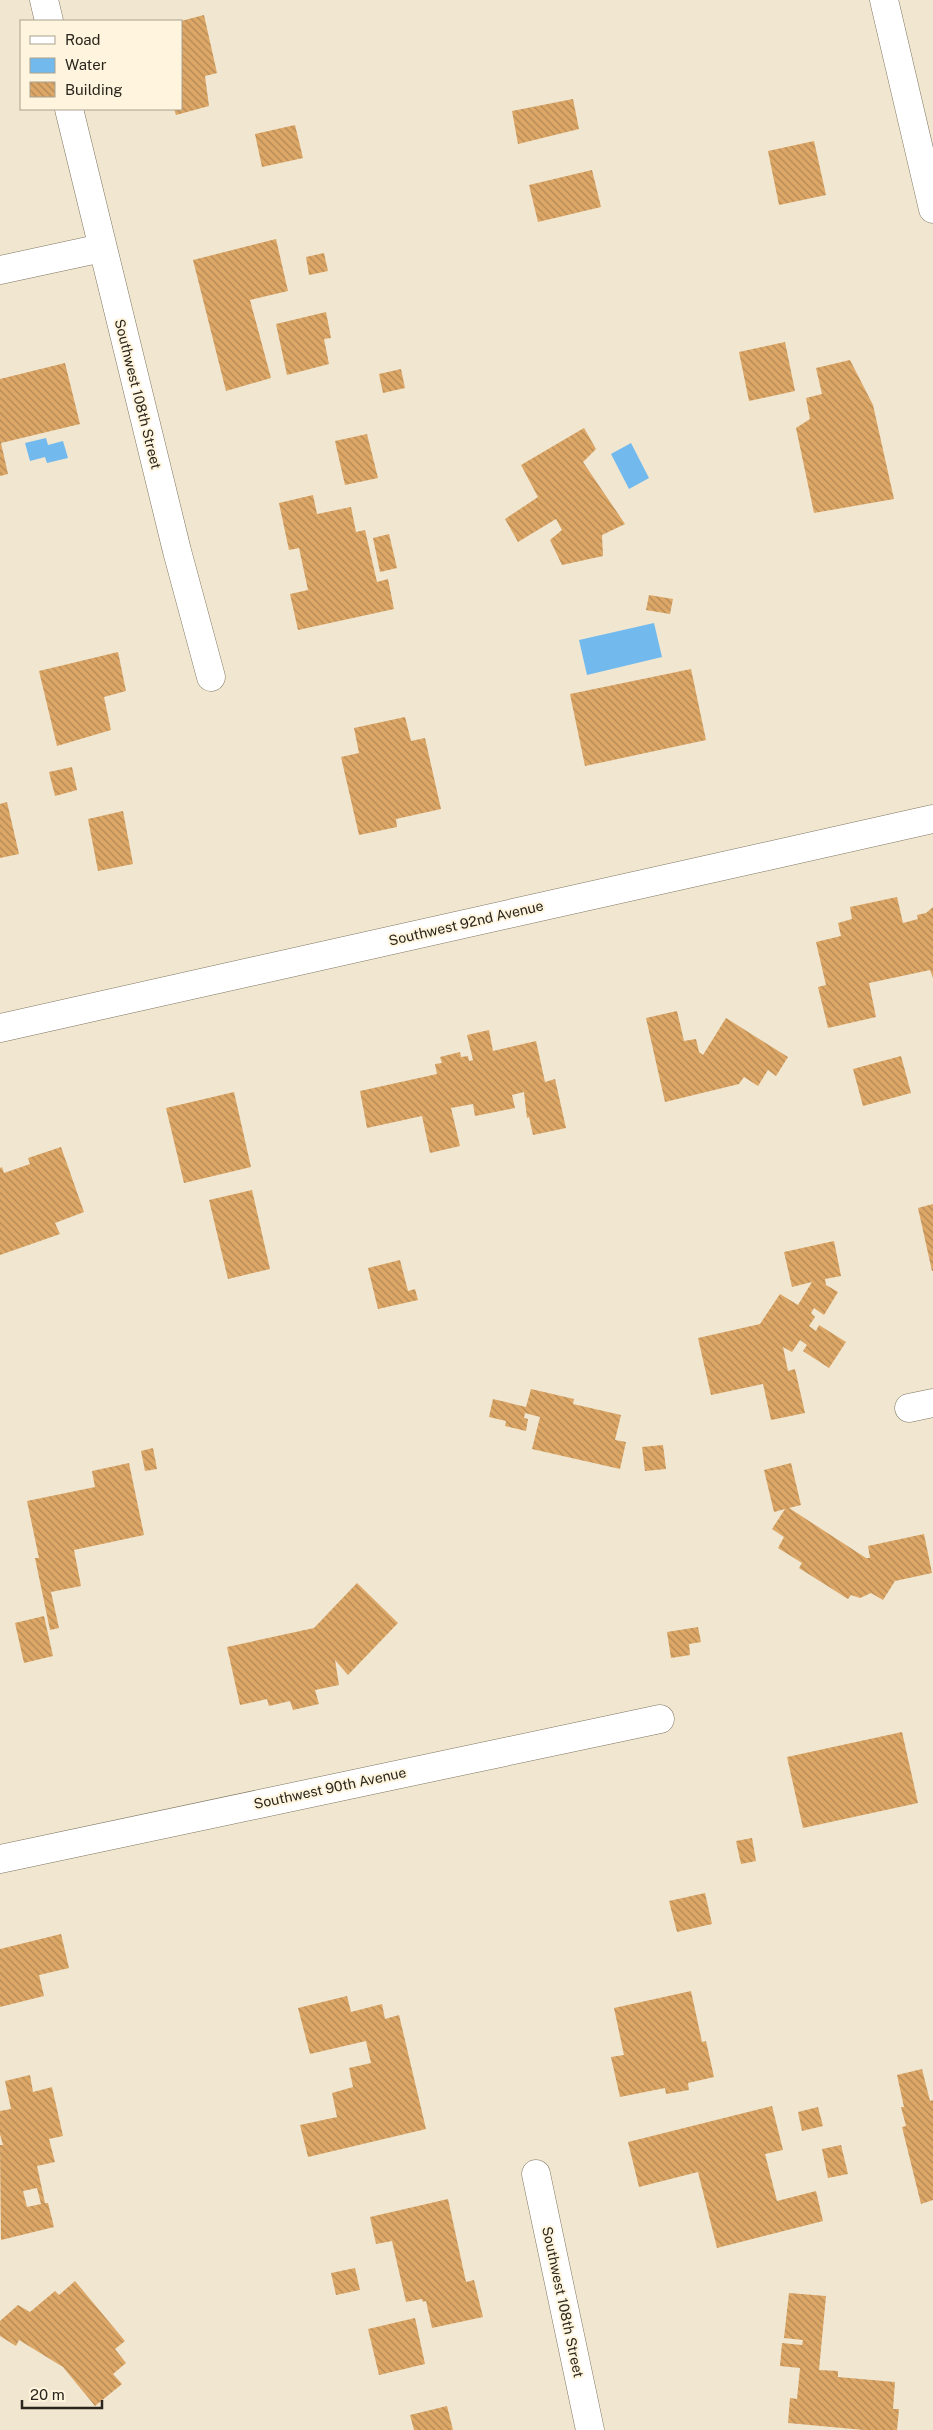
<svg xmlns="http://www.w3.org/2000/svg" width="933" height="2430" font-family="'Public Sans',sans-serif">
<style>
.water{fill:#72baed}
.building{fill:url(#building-back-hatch);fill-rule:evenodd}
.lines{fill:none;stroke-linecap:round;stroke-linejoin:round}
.minor-casing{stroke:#7f7561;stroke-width:29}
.minor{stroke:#fff;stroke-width:28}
.labels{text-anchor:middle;stroke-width:4;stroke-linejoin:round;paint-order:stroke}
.street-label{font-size:14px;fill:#2a261d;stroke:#fff4dd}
</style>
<defs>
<pattern id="building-back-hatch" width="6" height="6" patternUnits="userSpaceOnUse" patternTransform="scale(1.25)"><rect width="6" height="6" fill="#dca767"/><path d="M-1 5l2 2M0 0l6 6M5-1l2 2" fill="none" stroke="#b38854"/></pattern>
</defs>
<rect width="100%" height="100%" fill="#f1e6d0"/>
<g class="water">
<path d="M 46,438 L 48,445 L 63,441 L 68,458 L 47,463 L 45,457 L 30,461 L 25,443 Z"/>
<path d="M 631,443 L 649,478 L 629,489 L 611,454 Z"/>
<path d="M 654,623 L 662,657 L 587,675 L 579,640 Z"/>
</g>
<g class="building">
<path d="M 204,15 L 217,73 L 205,76 L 209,106 L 176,115 L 174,109 L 181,109 L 181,21 Z"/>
<path d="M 573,99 L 579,129 L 518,144 L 512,111 Z"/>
<path d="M 295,125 L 303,158 L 262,167 L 255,134 Z"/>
<path d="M 814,141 L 826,195 L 779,205 L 768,151 Z"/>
<path d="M 592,170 L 601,207 L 538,222 L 529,185 Z"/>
<path d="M 276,239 L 288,291 L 250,300 L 271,378 L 226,391 L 193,260 Z"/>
<path d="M 324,253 L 328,271 L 309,275 L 306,257 Z"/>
<path d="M 326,312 L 331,338 L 324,339 L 329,364 L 287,375 L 276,324 Z"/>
<path d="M 785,342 L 795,391 L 749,401 L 739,352 Z"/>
<path d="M 850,360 L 873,405 L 894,499 L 814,513 L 796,428 L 810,419 L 806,398 L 822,394 L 816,368 Z"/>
<path d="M 65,363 L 80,424 L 1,443 L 8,474 L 0,476 L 0,379 Z"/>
<path d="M 401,369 L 405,388 L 383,393 L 379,374 Z"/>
<path d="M 584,428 L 596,449 L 583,462 L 625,524 L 602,535 L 603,556 L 562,565 L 550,540 L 562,530 L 556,519 L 518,542 L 505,519 L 538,497 L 521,465 Z"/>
<path d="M 367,434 L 378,478 L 345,485 L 335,441 Z"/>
<path d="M 313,495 L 317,514 L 351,507 L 356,532 L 365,530 L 377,582 L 388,579 L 394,609 L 298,630 L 290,594 L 308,590 L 299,548 L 289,550 L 279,503 Z"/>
<path d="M 389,534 L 397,568 L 380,572 L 373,538 Z"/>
<path d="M 649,595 L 673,599 L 670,614 L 646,610 Z"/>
<path d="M 118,652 L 126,691 L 104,697 L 111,730 L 57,746 L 39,671 Z"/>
<path d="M 691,669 L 706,740 L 585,766 L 570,694 Z"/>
<path d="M 405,717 L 411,741 L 425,738 L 441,809 L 396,819 L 397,827 L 359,835 L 341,757 L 359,753 L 354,728 Z"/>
<path d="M 72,767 L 77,790 L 55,796 L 49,772 Z"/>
<path d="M 7,802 L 19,854 L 0,858 L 0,804 Z"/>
<path d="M 123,811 L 133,864 L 98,871 L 88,819 Z"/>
<path d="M 897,897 L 903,923 L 918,919 L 917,915 L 926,913 L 933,907 L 933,978 L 930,970 L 869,983 L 876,1017 L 828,1028 L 818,987 L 826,985 L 816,942 L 841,936 L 838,923 L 852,919 L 850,907 Z"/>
<path d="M 677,1011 L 684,1041 L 696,1039 L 699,1052 L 703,1055 L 726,1018 L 788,1057 L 776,1076 L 768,1070 L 758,1086 L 744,1077 L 739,1084 L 665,1102 L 646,1018 Z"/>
<path d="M 489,1030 L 493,1051 L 536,1041 L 545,1082 L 555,1079 L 566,1128 L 533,1135 L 529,1117 L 527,1118 L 524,1092 L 512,1095 L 515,1108 L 475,1116 L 473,1104 L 451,1108 L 460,1146 L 430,1153 L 422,1116 L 367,1128 L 360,1091 L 437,1074 L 435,1064 L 442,1063 L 440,1057 L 460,1052 L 461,1057 L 468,1056 L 469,1061 L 473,1060 L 467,1035 Z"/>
<path d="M 901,1056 L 911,1093 L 863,1106 L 853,1069 Z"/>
<path d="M 234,1092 L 251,1167 L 184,1183 L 166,1108 Z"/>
<path d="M 61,1147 L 84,1212 L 55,1223 L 60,1234 L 0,1255 L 0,1168 L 2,1167 L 4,1173 L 30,1164 L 28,1158 Z"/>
<path d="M 252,1190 L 270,1269 L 228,1279 L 209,1200 Z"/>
<path d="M 933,1204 L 933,1271 L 932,1271 L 918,1208 Z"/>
<path d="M 834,1241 L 841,1276 L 825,1279 L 826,1285 L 838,1292 L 824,1315 L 814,1308 L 811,1313 L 815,1317 L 809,1326 L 816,1331 L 819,1325 L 846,1342 L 829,1368 L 803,1351 L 807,1345 L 800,1340 L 792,1352 L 783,1347 L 788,1371 L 795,1369 L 805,1413 L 771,1420 L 763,1384 L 711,1395 L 698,1338 L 760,1324 L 780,1294 L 798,1305 L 812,1282 L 792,1287 L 784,1252 Z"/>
<path d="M 400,1260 L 408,1291 L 415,1289 L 418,1300 L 378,1309 L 368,1268 Z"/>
<path d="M 531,1389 L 574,1399 L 573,1404 L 621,1415 L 615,1440 L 626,1442 L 620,1469 L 532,1449 L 540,1417 L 525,1413 L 524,1418 L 528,1419 L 526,1431 L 505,1426 L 506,1421 L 489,1417 L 493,1399 L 526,1407 Z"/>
<path d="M 663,1445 L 666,1469 L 645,1471 L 642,1447 Z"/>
<path d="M 153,1448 L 157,1469 L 145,1471 L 141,1451 Z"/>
<path d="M 129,1463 L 144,1535 L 74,1550 L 81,1586 L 51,1592 L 59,1628 L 50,1630 L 35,1558 L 39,1558 L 27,1501 L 95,1487 L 92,1471 Z"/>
<path d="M 791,1463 L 801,1505 L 789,1508 L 866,1558 L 870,1558 L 868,1546 L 924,1534 L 932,1573 L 895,1581 L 883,1600 L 871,1593 L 860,1598 L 851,1595 L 848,1599 L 799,1568 L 802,1563 L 778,1548 L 784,1537 L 772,1529 L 785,1509 L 774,1512 L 764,1470 Z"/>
<path d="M 357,1583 L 398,1623 L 348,1675 L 335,1660 L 339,1685 L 315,1690 L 319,1704 L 293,1710 L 290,1701 L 269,1706 L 267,1699 L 240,1705 L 227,1647 L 314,1628 Z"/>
<path d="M 44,1616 L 53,1656 L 24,1663 L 15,1623 Z"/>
<path d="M 698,1627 L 701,1642 L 689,1644 L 690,1655 L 671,1658 L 667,1632 Z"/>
<path d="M 902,1732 L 918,1803 L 803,1828 L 787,1757 Z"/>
<path d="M 752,1838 L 756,1861 L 741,1864 L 736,1841 Z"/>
<path d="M 705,1893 L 712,1924 L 677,1932 L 669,1901 Z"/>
<path d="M 61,1934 L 69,1968 L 39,1975 L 44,1996 L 0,2007 L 0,1949 Z"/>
<path d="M 691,1991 L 702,2042 L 706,2041 L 714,2077 L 688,2083 L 689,2090 L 666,2094 L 665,2088 L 620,2097 L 611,2057 L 624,2055 L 614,2008 Z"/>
<path d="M 347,1996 L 351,2012 L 382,2004 L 385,2019 L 399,2015 L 426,2129 L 308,2157 L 300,2125 L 337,2117 L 332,2093 L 353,2087 L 349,2068 L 371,2063 L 366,2041 L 310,2054 L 298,2008 Z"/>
<path d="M 922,2069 L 930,2101 L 933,2100 L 933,2200 L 921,2204 L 902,2127 L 906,2126 L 901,2107 L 904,2107 L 897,2075 Z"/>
<path d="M 30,2075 L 33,2092 L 52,2087 L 63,2136 L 49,2139 L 55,2162 L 37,2166 L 45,2203 L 48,2203 L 54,2227 L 1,2240 L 0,2145 L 3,2145 L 0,2134 L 0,2111 L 11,2109 L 5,2081 ZM 37,2188 L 41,2204 L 27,2207 L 23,2191 Z"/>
<path d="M 772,2106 L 783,2150 L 765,2154 L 777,2201 L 816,2191 L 823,2221 L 717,2248 L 698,2172 L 639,2187 L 628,2142 Z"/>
<path d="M 818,2107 L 823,2126 L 802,2131 L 798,2112 Z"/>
<path d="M 841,2145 L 848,2174 L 828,2178 L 822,2149 Z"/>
<path d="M 448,2199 L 466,2282 L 474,2280 L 483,2317 L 432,2328 L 426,2301 L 423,2302 L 422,2299 L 406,2302 L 392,2241 L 376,2244 L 370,2217 Z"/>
<path d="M 355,2268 L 360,2290 L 336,2295 L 331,2273 Z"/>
<path d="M 75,2281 L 125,2341 L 115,2349 L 126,2363 L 113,2374 L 122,2384 L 95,2406 L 63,2367 L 19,2340 L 16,2346 L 0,2336 L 0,2321 L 18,2305 L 30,2312 L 55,2291 L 59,2295 Z"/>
<path d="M 789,2293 L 826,2296 L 819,2370 L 838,2371 L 838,2377 L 895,2382 L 893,2409 L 899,2409 L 897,2430 L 864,2430 L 788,2423 L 790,2398 L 797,2399 L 800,2368 L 780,2366 L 782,2343 L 802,2345 L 803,2340 L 784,2338 Z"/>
<path d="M 415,2318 L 425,2364 L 379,2375 L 368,2329 Z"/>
<path d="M 447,2406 L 453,2430 L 414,2430 L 410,2415 Z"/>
</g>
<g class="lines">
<g class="minor-casing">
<g id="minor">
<path d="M 44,0 L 49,21"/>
<path d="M 884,0 L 933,209"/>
<path d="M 69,109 L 177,551 L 211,677"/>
<path d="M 0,270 L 102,248"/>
<path d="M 0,1028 L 933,819"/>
<path d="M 909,1408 L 933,1403"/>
<path d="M 0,1859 L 660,1719"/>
<path d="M 536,2174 L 590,2430"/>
</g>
</g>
<use href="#minor" class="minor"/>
</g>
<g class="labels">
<g class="street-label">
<text transform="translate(138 394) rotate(76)" y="5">Southwest 108th Street</text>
<text transform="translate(466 923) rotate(-13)" y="5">Southwest 92nd Avenue</text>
<text transform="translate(330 1788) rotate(-12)" y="5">Southwest 90th Avenue</text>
<text transform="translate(563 2302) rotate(78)" y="5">Southwest 108th Street</text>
</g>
</g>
<rect x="20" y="20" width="162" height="90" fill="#fff4dd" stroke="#aaa290"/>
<rect x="30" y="36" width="25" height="8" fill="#ffffff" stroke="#aaa290"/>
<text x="65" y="45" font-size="15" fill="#2a261d">Road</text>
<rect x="30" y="58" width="25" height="15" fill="#72baed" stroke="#aaa290"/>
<text x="65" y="70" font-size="15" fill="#2a261d">Water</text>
<rect x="30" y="82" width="25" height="15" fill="url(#building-back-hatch)" stroke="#aaa290"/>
<text x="65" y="95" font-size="15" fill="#2a261d">Building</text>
<path d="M22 2400v8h80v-8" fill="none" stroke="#2a261d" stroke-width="2.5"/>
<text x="30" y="2400" font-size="15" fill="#2a261d" stroke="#fff4dd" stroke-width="4" paint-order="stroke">20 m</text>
</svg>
